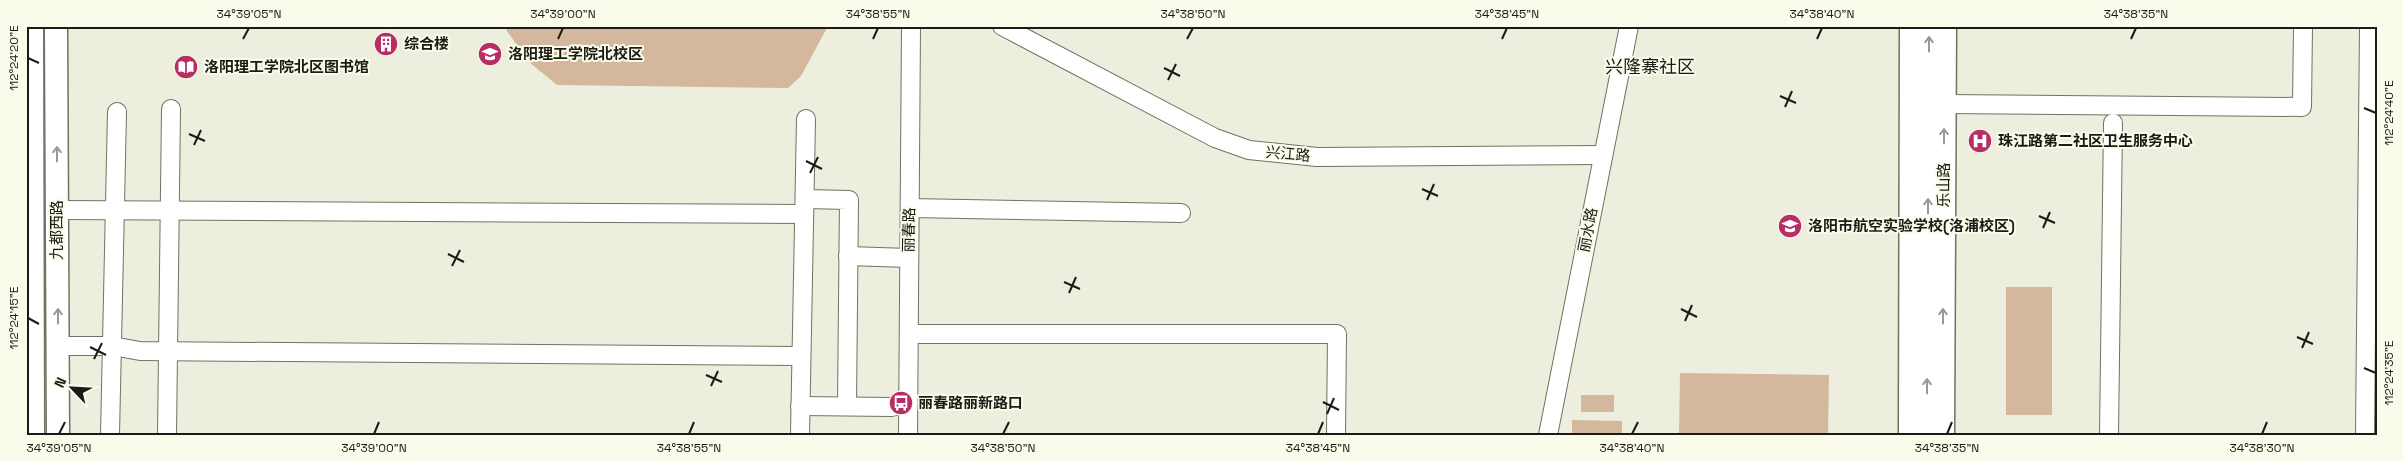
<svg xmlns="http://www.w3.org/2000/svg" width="2403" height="461" font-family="'Space Grotesk','Noto Sans SC',sans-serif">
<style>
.green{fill:#d3b89d}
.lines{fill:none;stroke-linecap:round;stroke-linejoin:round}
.minor-casing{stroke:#717263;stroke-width:20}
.major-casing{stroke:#717263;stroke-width:25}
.minor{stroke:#fff;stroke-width:18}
.major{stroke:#fff;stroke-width:22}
.oneway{stroke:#989896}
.ticks{fill:none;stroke:#1b1b15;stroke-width:2}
.labels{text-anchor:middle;stroke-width:4;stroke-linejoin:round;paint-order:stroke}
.poi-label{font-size:15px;font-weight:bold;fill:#1b1b15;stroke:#fafbea;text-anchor:start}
.street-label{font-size:15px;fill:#1b1b15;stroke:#fafbea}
.quarter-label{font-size:18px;fill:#1b1b15;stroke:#fafbea}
.neatline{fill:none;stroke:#1b1b15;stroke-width:2}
.ticks-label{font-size:12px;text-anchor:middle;fill:#1b1b15}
</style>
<rect width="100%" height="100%" fill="#edeedd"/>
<g class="green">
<path d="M 506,26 L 828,26 L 801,76 L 788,88 L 557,85 L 529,62 L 507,31 Z"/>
<rect x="2006" y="287" width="46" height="128"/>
<path d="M 1680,373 L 1829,375 L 1828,435 L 1679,435 Z"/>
<rect x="1581" y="395" width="33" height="17"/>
<path d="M 1572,420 L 1622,421 L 1622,435 L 1572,435 Z"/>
</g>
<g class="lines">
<g class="minor-casing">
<g id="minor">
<path d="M 1002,26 L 1215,138 L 1249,150 L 1317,157 L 1603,155"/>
<path d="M 1944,104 L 2302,107 L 2303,26"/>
<path d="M 805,199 L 849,200 L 847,406"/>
<path d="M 910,208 L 1181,213"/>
<path d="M 57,210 L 804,214"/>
<path d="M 848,256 L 909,258"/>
<path d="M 909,334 L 1337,334 L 1336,435"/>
<path d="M 58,346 L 112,346 L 140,351 L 801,356"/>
<path d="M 800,406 L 892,407"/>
<path d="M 110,435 L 117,112"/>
<path d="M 167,435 L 171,109"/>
<path d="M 800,435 L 806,119"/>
<path d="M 908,435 L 911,26"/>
<path d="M 1548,435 L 1629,26"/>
<path d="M 2109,435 L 2113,123"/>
<path d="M 2365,435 L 2369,26"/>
</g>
</g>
<g class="major-casing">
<g id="major">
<path d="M 32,26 L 33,435"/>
<path d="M 56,26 L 58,435"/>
<path d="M 1910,435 L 1911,26"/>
<path d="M 1927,435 L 1929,26"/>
<path d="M 1943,435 L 1945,26"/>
</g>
</g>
<use href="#minor" class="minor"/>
<use href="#major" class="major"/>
</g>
<defs><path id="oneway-shaft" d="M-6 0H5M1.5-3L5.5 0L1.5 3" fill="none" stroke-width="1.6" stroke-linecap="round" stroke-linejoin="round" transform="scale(1.25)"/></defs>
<g class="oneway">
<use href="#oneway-shaft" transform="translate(1929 44) rotate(-90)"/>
<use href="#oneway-shaft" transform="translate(1944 136) rotate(-90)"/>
<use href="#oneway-shaft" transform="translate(57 154) rotate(-90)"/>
<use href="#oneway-shaft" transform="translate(1928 206) rotate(-90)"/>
<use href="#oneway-shaft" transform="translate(58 316) rotate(-90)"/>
<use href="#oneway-shaft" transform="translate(1943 316) rotate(-90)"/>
<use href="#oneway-shaft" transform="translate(1927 386) rotate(-90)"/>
</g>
<path class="ticks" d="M 243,39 L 249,28M 558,39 L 563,28M 873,39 L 878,28M 1187,39 L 1193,28M 1502,39 L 1507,28M 1817,39 L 1822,28M 2131,39 L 2136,28M 28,58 L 39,63M 1164,68 L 1180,76M 1168,80 L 1176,64M 1780,96 L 1796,103M 1785,107 L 1792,91M 2364,108 L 2376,113M 189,134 L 205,141M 194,145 L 201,130M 806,161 L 822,169M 810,173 L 818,157M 1422,189 L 1438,196M 1427,200 L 1434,184M 2039,216 L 2055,223M 2043,228 L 2050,212M 448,254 L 464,262M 452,266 L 460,250M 1064,282 L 1080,289M 1069,293 L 1076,277M 1681,309 L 1697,317M 28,318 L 39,324M 1685,321 L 1692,305M 2297,337 L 2313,344M 90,347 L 106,355M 2302,348 L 2309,332M 94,359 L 102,343M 2364,368 L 2376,373M 706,375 L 722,382M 711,386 L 718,371M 1323,402 L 1339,410M 1327,414 L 1334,398M 59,434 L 65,422M 374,434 L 379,422M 689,434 L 694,422M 1003,434 L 1009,422M 1318,434 L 1323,422M 1632,434 L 1638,422M 1947,434 L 1952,422M 2262,434 L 2267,422"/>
<defs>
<g id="building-disc" transform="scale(1.25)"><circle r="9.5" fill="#b92d65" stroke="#fafbea"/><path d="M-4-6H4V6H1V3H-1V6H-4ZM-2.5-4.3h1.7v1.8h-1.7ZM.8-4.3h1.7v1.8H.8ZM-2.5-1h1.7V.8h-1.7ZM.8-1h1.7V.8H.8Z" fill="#fff"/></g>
<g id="university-disc" transform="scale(1.25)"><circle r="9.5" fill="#b92d65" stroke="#fafbea"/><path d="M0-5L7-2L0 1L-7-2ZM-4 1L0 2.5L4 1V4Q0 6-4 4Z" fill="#fff"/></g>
<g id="library-disc" transform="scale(1.25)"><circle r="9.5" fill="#b92d65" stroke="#fafbea"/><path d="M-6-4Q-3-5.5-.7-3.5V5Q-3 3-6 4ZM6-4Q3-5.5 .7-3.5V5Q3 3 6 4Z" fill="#fff"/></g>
<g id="hospital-disc" transform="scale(1.25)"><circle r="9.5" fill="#b92d65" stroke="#fafbea"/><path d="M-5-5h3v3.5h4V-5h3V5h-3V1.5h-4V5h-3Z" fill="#fff"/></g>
<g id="school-disc" transform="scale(1.25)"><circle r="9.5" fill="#b92d65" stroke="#fafbea"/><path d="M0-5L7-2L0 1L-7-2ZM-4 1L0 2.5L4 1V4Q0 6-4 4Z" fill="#fff"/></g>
<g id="bus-disc" transform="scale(1.25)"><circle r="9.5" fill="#b92d65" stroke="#fafbea"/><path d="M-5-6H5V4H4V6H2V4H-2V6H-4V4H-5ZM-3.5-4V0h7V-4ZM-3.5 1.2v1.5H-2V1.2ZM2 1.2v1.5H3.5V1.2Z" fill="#fff"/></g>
</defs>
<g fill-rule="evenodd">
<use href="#building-disc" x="386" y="44"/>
<use href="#university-disc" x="490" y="54"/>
<use href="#library-disc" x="186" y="67"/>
<use href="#hospital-disc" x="1980" y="141"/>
<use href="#school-disc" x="1790" y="226"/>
<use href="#bus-disc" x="901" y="403"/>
</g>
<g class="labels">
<g class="poi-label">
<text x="404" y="49">综合楼</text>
<text x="508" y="59">洛阳理工学院北校区</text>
<text x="204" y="72">洛阳理工学院北区图书馆</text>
<text x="1998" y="146">珠江路第二社区卫生服务中心</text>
<text x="1808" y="231">洛阳市航空实验学校(洛浦校区)</text>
<text x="918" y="408">丽春路丽新路口</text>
</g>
<g class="street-label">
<text transform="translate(1288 154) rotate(5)" y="5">兴江路</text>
<text transform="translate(1944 185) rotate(-90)" y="5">乐山路</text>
<text transform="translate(57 230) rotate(-90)" y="5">九都西路</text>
<text transform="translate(909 230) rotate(-89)" y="5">丽春路</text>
<text transform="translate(1588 230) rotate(-79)" y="5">丽水路</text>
</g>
<g class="quarter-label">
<text x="1650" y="73">兴隆寨社区</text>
</g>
</g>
<rect width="2403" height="461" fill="none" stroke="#fafbea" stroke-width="55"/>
<g transform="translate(72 388) rotate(295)" stroke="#fafbea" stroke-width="4" paint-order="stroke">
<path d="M0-4L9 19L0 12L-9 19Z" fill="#1b1b15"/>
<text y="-8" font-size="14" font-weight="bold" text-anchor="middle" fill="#1b1b15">N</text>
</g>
<rect x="28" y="28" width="2348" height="406" class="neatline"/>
<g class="ticks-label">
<text x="249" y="18">34°39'05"N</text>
<text x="563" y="18">34°39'00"N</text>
<text x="878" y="18">34°38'55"N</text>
<text x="1193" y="18">34°38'50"N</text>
<text x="1507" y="18">34°38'45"N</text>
<text x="1822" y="18">34°38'40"N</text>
<text x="2136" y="18">34°38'35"N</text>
<text transform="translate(14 58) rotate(-90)" y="4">112°24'20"E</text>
<text transform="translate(2389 113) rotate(-90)" y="4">112°24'40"E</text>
<text transform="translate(14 318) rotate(-90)" y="4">112°24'15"E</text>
<text transform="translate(2389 373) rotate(-90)" y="4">112°24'35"E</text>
<text x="59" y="452">34°39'05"N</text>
<text x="374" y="452">34°39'00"N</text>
<text x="689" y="452">34°38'55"N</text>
<text x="1003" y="452">34°38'50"N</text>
<text x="1318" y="452">34°38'45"N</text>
<text x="1632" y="452">34°38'40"N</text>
<text x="1947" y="452">34°38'35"N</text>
<text x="2262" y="452">34°38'30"N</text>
</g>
</svg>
